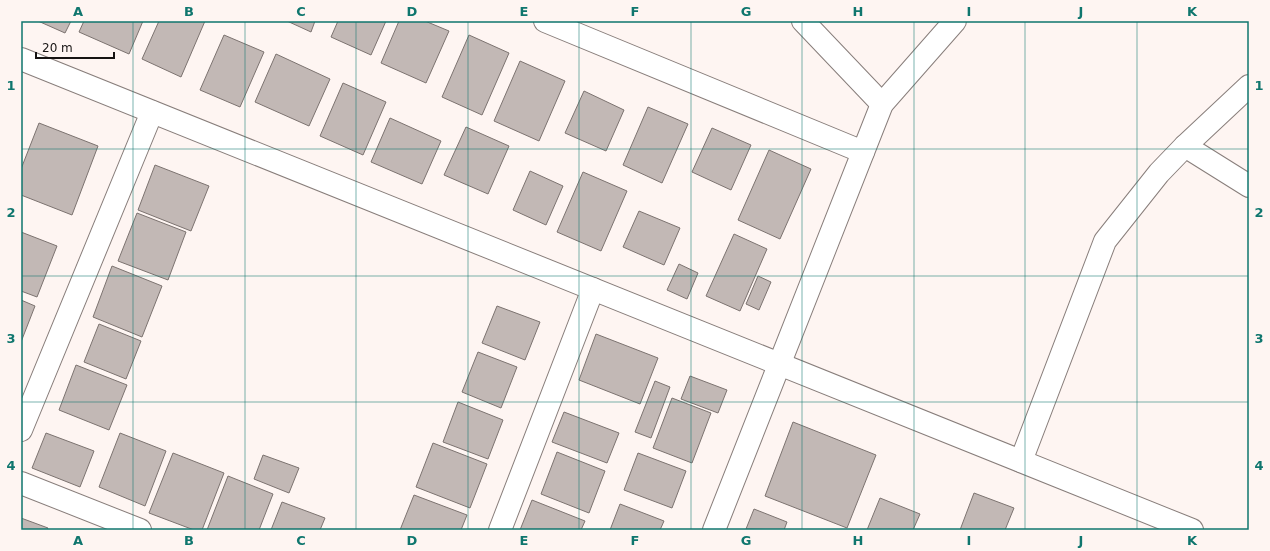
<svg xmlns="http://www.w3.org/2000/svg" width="1270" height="551" font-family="'DejaVu Sans',sans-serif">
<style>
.building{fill:#c2b8b5;stroke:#7c7370}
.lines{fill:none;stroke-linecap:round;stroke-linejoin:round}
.minor-casing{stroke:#887e7b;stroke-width:24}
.minor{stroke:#fff;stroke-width:22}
.grid{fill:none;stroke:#0f766e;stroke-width:1;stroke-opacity:0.55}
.neatline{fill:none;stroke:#0f766e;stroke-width:1.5}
.grid-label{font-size:13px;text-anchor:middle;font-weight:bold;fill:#0f766e}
</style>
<rect width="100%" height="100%" fill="#fef5f2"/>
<g class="building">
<path d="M 38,21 L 71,21 L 65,33 Z"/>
<path d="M 84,21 L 143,21 L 129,54 L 79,32 Z"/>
<path d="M 159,21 L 205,21 L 181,77 L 142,59 Z"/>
<path d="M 287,21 L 315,21 L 311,32 Z"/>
<path d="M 338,21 L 386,21 L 371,55 L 331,37 Z"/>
<path d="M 399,21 L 425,21 L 449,31 L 426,83 L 381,63 Z"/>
<path d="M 224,35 L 264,52 L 240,107 L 200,90 Z"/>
<path d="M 469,35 L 509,53 L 482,115 L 442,97 Z"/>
<path d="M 276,54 L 330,79 L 309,126 L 255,102 Z"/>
<path d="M 520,61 L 565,81 L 539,141 L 494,121 Z"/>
<path d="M 343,83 L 386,102 L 363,155 L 320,136 Z"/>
<path d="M 584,91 L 624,110 L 606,151 L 565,133 Z"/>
<path d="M 648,107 L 688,124 L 662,183 L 623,165 Z"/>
<path d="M 390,118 L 441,141 L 422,184 L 371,162 Z"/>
<path d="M 39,123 L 98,146 L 72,215 L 21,195 L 21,169 Z"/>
<path d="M 466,127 L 509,146 L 488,194 L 444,175 Z"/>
<path d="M 712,128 L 751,145 L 731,190 L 692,172 Z"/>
<path d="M 769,150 L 811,169 L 780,239 L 738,220 Z"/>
<path d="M 155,165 L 209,186 L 191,231 L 138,210 Z"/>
<path d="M 530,171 L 563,186 L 546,225 L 513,210 Z"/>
<path d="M 583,172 L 627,191 L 601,251 L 557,232 Z"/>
<path d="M 639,211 L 680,228 L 664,265 L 623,247 Z"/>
<path d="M 137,213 L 186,232 L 168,280 L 118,261 Z"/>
<path d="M 21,232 L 57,246 L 37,297 L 21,291 Z"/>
<path d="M 734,234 L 767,249 L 740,311 L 706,296 Z"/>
<path d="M 679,264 L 698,273 L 687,299 L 667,290 Z"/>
<path d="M 112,266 L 162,286 L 142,337 L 93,317 Z"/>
<path d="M 758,276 L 771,282 L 759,310 L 746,304 Z"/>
<path d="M 21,300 L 35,306 L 21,342 Z"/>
<path d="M 497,306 L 540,322 L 525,360 L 482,343 Z"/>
<path d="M 99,324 L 141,341 L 126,379 L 84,362 Z"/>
<path d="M 596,334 L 658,358 L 640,404 L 579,380 Z"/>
<path d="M 478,352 L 517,367 L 501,408 L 462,392 Z"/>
<path d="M 76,365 L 127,385 L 109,430 L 59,410 Z"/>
<path d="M 690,376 L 727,390 L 718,413 L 681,399 Z"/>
<path d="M 655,381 L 670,387 L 651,438 L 635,432 Z"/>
<path d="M 672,398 L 711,413 L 692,463 L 653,448 Z"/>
<path d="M 458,402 L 503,420 L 488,459 L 443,442 Z"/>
<path d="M 564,412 L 619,433 L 607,463 L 552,442 Z"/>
<path d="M 793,422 L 876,455 L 847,528 L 765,496 Z"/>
<path d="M 46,433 L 94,451 L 80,487 L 32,468 Z"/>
<path d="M 120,433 L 166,451 L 145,506 L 99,487 Z"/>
<path d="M 433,443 L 487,464 L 470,508 L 416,487 Z"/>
<path d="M 557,452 L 605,471 L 589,513 L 541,494 Z"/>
<path d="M 173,453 L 224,473 L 202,530 L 194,530 L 149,513 Z"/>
<path d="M 638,453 L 686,471 L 672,508 L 624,490 Z"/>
<path d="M 263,455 L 299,468 L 289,493 L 254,479 Z"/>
<path d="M 228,476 L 273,494 L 259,530 L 207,530 Z"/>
<path d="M 974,493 L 1014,508 L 1005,530 L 960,530 Z"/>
<path d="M 414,495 L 467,515 L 461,530 L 400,530 Z"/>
<path d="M 880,498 L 920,514 L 913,530 L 867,530 Z"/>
<path d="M 532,500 L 585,521 L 581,530 L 520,530 Z"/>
<path d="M 282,502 L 325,518 L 320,530 L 271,530 Z"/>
<path d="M 620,504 L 664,521 L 660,530 L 610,530 Z"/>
<path d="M 754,509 L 787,522 L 784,530 L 746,529 Z"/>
<path d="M 21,518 L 48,528 L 47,530 L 21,530 Z"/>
</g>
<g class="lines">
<g class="minor-casing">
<g id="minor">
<path d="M 545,21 L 863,152"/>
<path d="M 803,21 L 882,104"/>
<path d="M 21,59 L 1192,530"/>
<path d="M 1185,146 L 1249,186"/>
<path d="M 21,430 L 152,112"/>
<path d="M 1021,461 L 1105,241 L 1159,173 L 1185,146 L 1249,86"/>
<path d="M 21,483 L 140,530"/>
<path d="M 500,530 L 593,289"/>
<path d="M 714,530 L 882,104 L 955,21"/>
</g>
</g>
<use href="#minor" class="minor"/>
</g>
<path class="grid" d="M 133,21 L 133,530M 245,21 L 245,530M 356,21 L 356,530M 468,21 L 468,530M 579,21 L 579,530M 691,21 L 691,530M 802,21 L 802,530M 914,21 L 914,530M 1025,21 L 1025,530M 1137,21 L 1137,530M 21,149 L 1249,149M 21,276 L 1249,276M 21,402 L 1249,402"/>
<rect width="1270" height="551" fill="none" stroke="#fef5f2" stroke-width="44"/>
<path d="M36 52v6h78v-6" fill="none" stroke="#161312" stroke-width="2"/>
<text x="42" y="52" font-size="12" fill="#161312" stroke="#fef5f2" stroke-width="3" paint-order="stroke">20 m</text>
<rect x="22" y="22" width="1226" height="507" class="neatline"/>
<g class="grid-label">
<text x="78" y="16">A</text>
<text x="189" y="16">B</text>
<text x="301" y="16">C</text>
<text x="412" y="16">D</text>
<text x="524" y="16">E</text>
<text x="635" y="16">F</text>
<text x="746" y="16">G</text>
<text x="858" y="16">H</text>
<text x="969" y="16">I</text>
<text x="1081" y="16">J</text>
<text x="1192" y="16">K</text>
<text x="11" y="90">1</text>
<text x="1259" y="90">1</text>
<text x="11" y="217">2</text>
<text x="1259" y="217">2</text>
<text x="11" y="343">3</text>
<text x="1259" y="343">3</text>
<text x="11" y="470">4</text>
<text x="1259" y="470">4</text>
<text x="78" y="545">A</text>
<text x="189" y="545">B</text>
<text x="301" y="545">C</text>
<text x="412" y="545">D</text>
<text x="524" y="545">E</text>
<text x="635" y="545">F</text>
<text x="746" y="545">G</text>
<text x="858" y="545">H</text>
<text x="969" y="545">I</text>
<text x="1081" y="545">J</text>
<text x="1192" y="545">K</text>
</g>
</svg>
